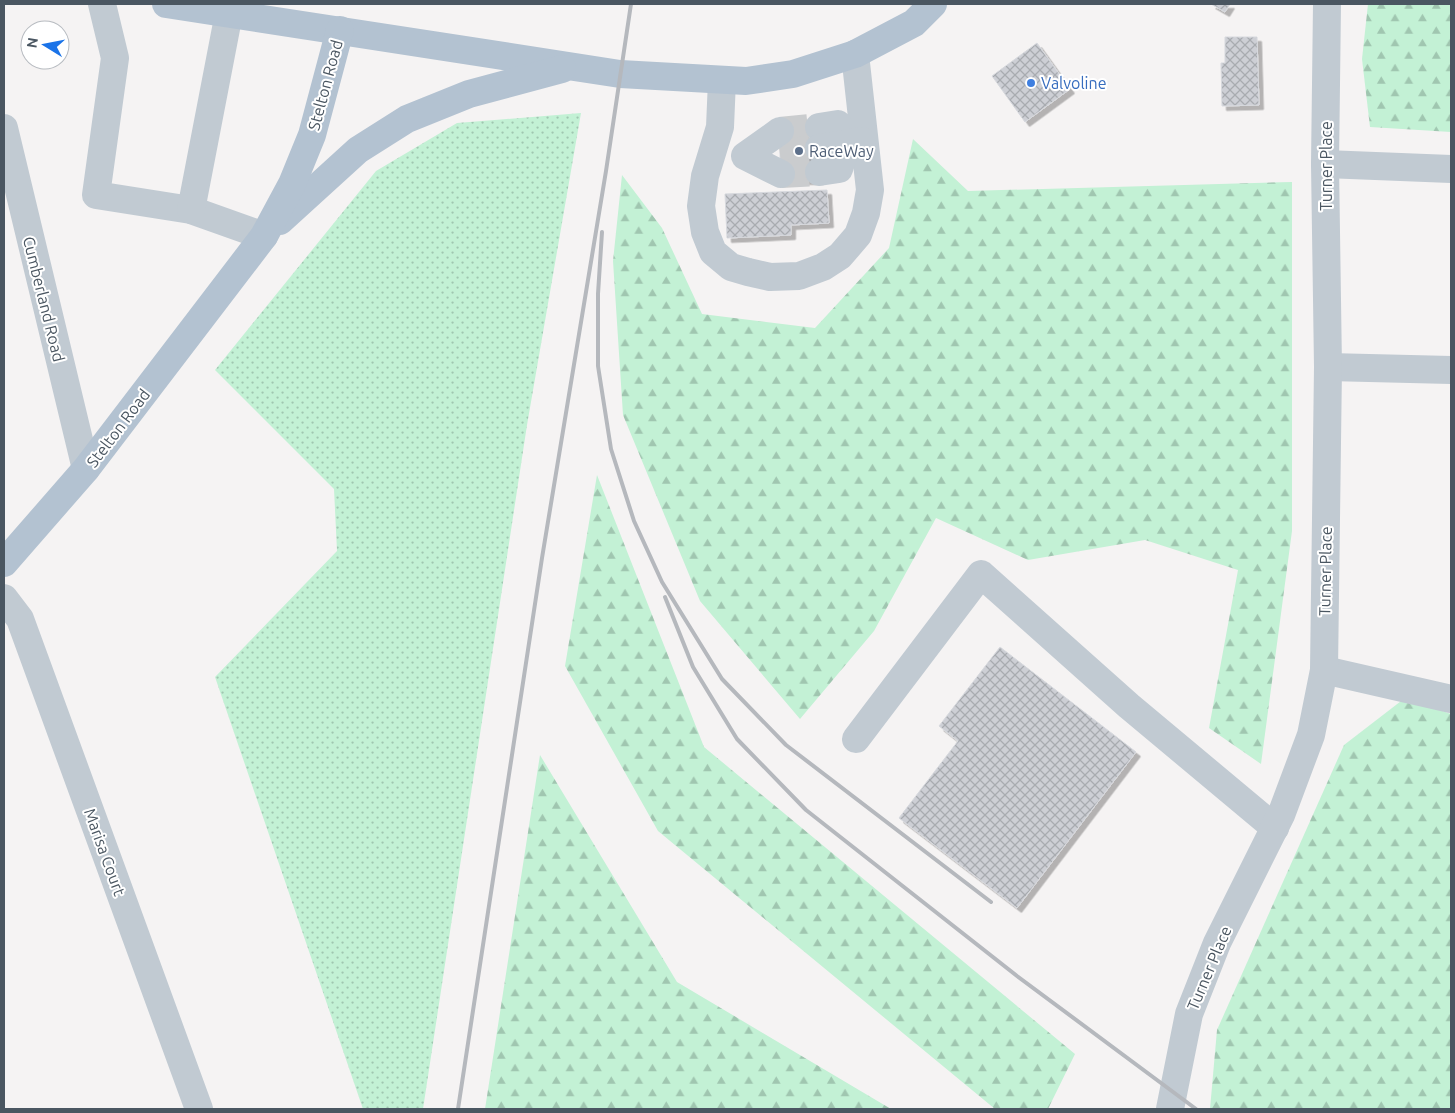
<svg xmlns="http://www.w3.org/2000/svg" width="1455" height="1113" font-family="Ubuntu,sans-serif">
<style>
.grass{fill:url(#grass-dots)}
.forest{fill:url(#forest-firs)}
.building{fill:url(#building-cross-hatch);stroke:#d7d9de;filter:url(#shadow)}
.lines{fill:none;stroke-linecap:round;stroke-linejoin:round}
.minor-tunnel{stroke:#caccce;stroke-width:28;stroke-dasharray:28 14;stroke-linecap:butt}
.minor{stroke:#c1cad2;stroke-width:28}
.major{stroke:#b3c2d1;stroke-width:28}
.rail{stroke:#b5b8bd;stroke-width:4}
.shop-dot{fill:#3f7fe0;stroke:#fff;stroke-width:2}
.service-dot{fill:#5c6f8a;stroke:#fff;stroke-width:2}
.labels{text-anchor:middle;stroke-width:4;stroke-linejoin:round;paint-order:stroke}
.shop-label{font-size:16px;fill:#366cbe;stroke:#fff;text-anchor:start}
.street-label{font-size:16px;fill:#4a5661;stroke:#fff}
.service-label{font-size:16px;fill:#4e5e75;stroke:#fff;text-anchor:start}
</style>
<defs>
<pattern id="grass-dots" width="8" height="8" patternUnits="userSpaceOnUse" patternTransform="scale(1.25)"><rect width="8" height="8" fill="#c3f1d5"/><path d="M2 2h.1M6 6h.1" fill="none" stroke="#a0c6b0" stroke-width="1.8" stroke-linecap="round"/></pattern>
<pattern id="forest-firs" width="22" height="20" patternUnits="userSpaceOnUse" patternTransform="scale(1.25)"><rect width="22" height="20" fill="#c3f1d5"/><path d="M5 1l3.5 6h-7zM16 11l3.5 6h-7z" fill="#a0c6b0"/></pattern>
<pattern id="building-cross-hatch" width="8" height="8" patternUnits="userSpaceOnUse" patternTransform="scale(1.25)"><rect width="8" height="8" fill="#cdcfd5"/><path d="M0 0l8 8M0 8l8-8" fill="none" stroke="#a8abb0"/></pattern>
<filter id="shadow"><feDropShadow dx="4.5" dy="4.5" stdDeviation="0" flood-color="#0004"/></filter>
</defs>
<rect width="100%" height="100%" fill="#f5f3f3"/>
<path class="grass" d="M 581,113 L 527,425 L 423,1109 L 363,1109 L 215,677 L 337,551 L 334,489 L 215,370 L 376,171 L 457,123 Z"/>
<g class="forest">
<path d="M 1368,4 L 1451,4 L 1451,132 L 1370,127 L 1362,59 Z"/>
<path d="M 913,139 L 968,191 L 1292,182 L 1292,531 L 1261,764 L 1209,728 L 1238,570 L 1145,540 L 1028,560 L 936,518 L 874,631 L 800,719 L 700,601 L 623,415 L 613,261 L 622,175 L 662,228 L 702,314 L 815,328 L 889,248 Z"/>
<path d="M 597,475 L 704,747 L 1075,1054 L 1048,1109 L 995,1109 L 658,831 L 565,666 Z"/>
<path d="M 1405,698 L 1451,714 L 1451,1109 L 1210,1109 L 1217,1030 L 1344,745 Z"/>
<path d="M 540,755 L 677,982 L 891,1109 L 485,1109 Z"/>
</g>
<g class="building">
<path d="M 1211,4 L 1230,4 L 1225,12 Z"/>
<path d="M 1225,37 L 1257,37 L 1259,105 L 1222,106 L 1221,63 L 1225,63 Z"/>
<path d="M 1037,43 L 1070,89 L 1025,122 L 992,76 Z"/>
<path d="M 780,122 L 818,122 L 819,180 L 780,180 Z"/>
<path d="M 827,190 L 829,223 L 791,225 L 791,235 L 727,238 L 725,194 Z"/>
<path d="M 1000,647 L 1136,752 L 1017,908 L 899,818 L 958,741 L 939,726 Z"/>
</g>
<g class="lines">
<g class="minor-tunnel">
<path d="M 780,131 L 819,127"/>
<path d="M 780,154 L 819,148"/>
<path d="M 781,174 L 819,172"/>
</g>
<g class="minor">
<path d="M 102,4 L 115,58 L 96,195 L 191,210 L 264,236"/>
<path d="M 722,80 L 720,127 L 705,176 L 701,206 L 705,232 L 713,252 L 731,267 L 748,272 L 770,277 L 799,276 L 823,267 L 840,256 L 858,235 L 866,213 L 870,190 L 855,54"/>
<path d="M 819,127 L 838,124 L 847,144 L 839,169 L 819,172"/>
<path d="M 4,128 L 86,469"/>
<path d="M 780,131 L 745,156 L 781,174"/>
<path d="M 819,148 L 862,141"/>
<path d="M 1325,164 L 1451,169"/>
<path d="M 191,210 L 229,13"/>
<path d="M 1328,367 L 1451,370"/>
<path d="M 4,598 L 20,619 L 199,1109"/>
<path d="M 1324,670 L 1451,699"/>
<path d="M 856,739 L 981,574 L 1129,706 L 1275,828"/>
<path d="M 1170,1109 L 1189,1014 L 1217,943 L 1281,815 L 1311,735 L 1324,670 L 1328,367 L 1325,164 L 1327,4"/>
</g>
<g class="major">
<path d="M 166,4 L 620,74 L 746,81 L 793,74 L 855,54 L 914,23 L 933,4"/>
<path d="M 280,221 L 358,150 L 407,119 L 469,94 L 562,69"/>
<path d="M 4,563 L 86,469 L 264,236 L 292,184 L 312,135 L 340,30"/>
</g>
<g class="rail">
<path d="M 602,232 L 598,294 L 598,366 L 611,449 L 634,521 L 662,582 L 722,679 L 786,745 L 991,902"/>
<path d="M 665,597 L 693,667 L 737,739 L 806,810 L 1017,976 L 1196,1109"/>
<path d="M 458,1109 L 542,558 L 606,171 L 631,4"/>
</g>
</g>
<circle class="shop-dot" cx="1031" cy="83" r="5"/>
<circle class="service-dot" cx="799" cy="151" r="5"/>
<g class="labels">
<g class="shop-label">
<text x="1041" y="89">Valvoline</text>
</g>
<g class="street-label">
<text transform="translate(325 85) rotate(-75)" y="6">Stelton Road</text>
<text transform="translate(1326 166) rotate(-90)" y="6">Turner Place</text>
<text transform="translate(44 299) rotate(76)" y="6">Cumberland Road</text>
<text transform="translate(118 428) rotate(-53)" y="6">Stelton Road</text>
<text transform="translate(1325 571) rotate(-89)" y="6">Turner Place</text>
<text transform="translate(105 852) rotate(70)" y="6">Marisa Court</text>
<text transform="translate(1209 968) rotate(-67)" y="6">Turner Place</text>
</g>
<g class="service-label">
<text x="809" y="157">RaceWay</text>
</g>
</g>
<rect width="1455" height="1113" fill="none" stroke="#4a5661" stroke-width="10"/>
<g transform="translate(45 45) rotate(280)"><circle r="24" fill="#ffffff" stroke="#b7bbc0"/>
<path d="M0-4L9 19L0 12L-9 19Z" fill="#1a73e8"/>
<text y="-8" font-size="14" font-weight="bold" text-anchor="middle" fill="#4a5661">N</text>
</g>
</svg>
